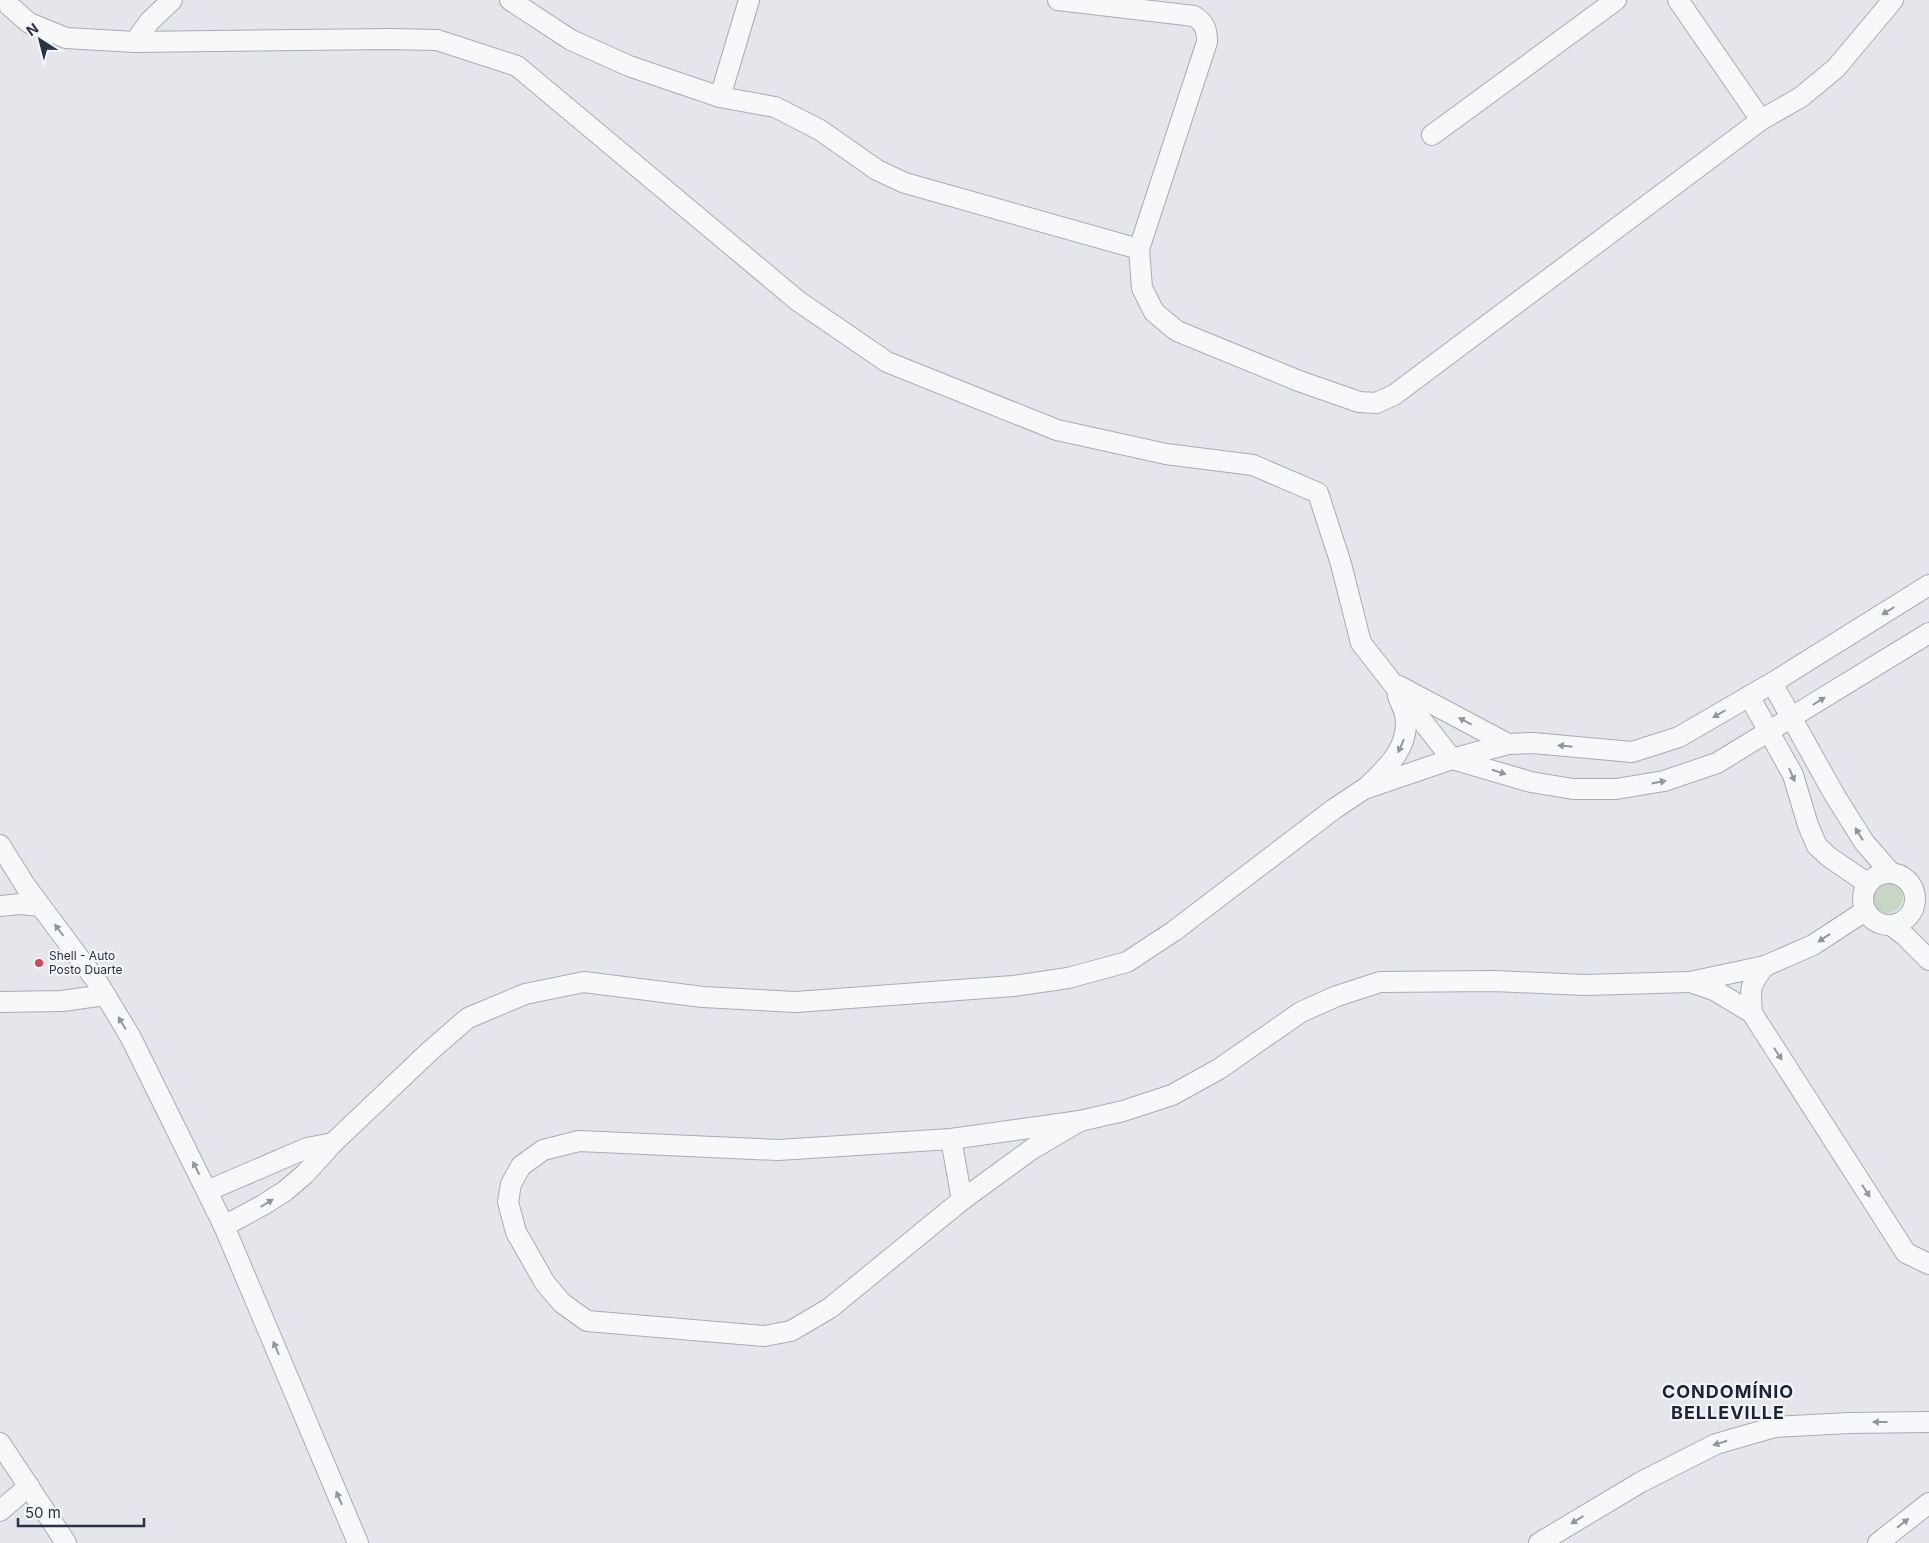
<svg xmlns="http://www.w3.org/2000/svg" width="1929" height="1543" font-family="Inter,sans-serif">
<style>
.green{fill:#c8d6c4}
.lines{fill:none;stroke-linecap:round;stroke-linejoin:round}
.minor-casing{stroke:#a8acb7;stroke-width:22}
.minor{stroke:#f7f8fa;stroke-width:20}
.oneway{fill:#9095a0}
.poi-dot{fill:#d44651;stroke:#f4f6f9;stroke-width:2}
.labels{text-anchor:middle;stroke-width:4;stroke-linejoin:round;paint-order:stroke}
.poi-label{font-size:12px;fill:#2a3245;stroke:#f4f6f9;text-anchor:start}
.district-label{font-size:18px;font-weight:bold;letter-spacing:1px;fill:#1c2336;stroke:#f4f6f9}
</style>
<rect width="100%" height="100%" fill="#e4e6ec"/>
<circle class="green" cx="1887" cy="897" r="16"/>
<g class="lines">
<g class="minor-casing">
<g id="minor">
<path d="M 3,0 L 29,23 L 66,38 L 135,42 L 389,39 L 437,40 L 517,66 L 798,301 L 887,362 L 1057,430 L 1166,454 L 1253,465 L 1318,493 L 1341,564 L 1361,643 L 1452,759 L 1531,782 L 1573,789 L 1616,789 L 1664,781 L 1717,763 L 1929,633"/>
<path d="M 510,0 L 571,40 L 629,66 L 720,97 L 775,107 L 820,130 L 877,170 L 905,183 L 1139,249"/>
<path d="M 1058,0 L 1194,16 C 1205,23 1207,30 1207,42 L 1139,249 L 1142,288 L 1154,312 L 1177,331 L 1299,381 L 1359,402 L 1376,403 L 1394,395 L 1761,120 L 1801,97 L 1836,68 L 1893,0"/>
<path d="M 1678,0 L 1761,120"/>
<path d="M 135,42 L 149,22 L 172,0"/>
<path d="M 720,97 L 749,0"/>
<path d="M 1432,135 L 1616,0"/>
<path d="M 1772,683 L 1834,794 L 1864,842 L 1890,872"/>
<path d="M 1399,686 L 1508,744"/>
<path d="M 1749,696 L 1793,775 L 1808,825 L 1817,846 L 1829,857 L 1867,883"/>
<path d="M 1368,786 C 1388,767 1411,745 1405,715 C 1404,709 1400,702 1398,696"/>
<path d="M 0,845 L 25,885 L 98,983 L 130,1036 L 224,1226 L 358,1543"/>
<circle cx="1889" cy="899" r="26"/>
<path d="M 0,906 L 20,904 L 40,906"/>
<path d="M 1891,925 L 1905,936 L 1929,960"/>
<path d="M 1690,982 L 1714,990 L 1752,1013 L 1906,1253 L 1929,1264"/>
<path d="M 0,1002 L 62,1001 L 105,995"/>
<path d="M 1752,1013 C 1750,989 1749,985 1765,966"/>
<path d="M 1080,1121 L 1032,1149 L 962,1200 L 830,1308 L 791,1331 L 764,1336 L 587,1321 L 562,1303 L 545,1283 L 516,1232 L 508,1202 L 511,1184 L 521,1166 L 543,1150 L 579,1141 L 778,1150 L 951,1139 Z"/>
<path d="M 1080,1121 L 1123,1111 L 1172,1095 L 1219,1069 L 1301,1012 L 1337,996 L 1380,982 L 1494,981 L 1585,985 L 1690,982 L 1765,966 L 1813,945 L 1865,911"/>
<path d="M 951,1139 L 962,1200"/>
<path d="M 207,1191 L 307,1148 L 333,1143"/>
<path d="M 224,1226 L 263,1205 L 285,1191 L 305,1174 L 333,1143 L 431,1050 L 468,1018 L 525,994 L 584,982 L 703,997 L 796,1002 L 1013,986 L 1068,978 L 1127,962 L 1174,931 L 1334,809 L 1364,789 L 1452,759 L 1508,744 L 1533,743 L 1632,752 L 1679,737 L 1772,683 L 1929,585"/>
<path d="M 0,1443 L 66,1543"/>
<path d="M 0,1511 L 29,1486"/>
<path d="M 1539,1543 L 1641,1482 L 1716,1444 L 1775,1427 L 1849,1423 L 1929,1422"/>
<path d="M 1878,1543 L 1929,1503"/>
</g>
</g>
<use href="#minor" class="minor"/>
</g>
<defs><path id="oneway-solid" d="M-6-.8H1V-3.2L6.5 0L1 3.2V.8H-6Z" transform="scale(1.25)"/></defs>
<g class="oneway">
<use href="#oneway-solid" transform="translate(1888 611) rotate(148)"/>
<use href="#oneway-solid" transform="translate(1819 701) rotate(-32)"/>
<use href="#oneway-solid" transform="translate(1719 714) rotate(150)"/>
<use href="#oneway-solid" transform="translate(1465 721) rotate(-152)"/>
<use href="#oneway-solid" transform="translate(1401 746) rotate(114)"/>
<use href="#oneway-solid" transform="translate(1565 746) rotate(-174)"/>
<use href="#oneway-solid" transform="translate(1499 772) rotate(17)"/>
<use href="#oneway-solid" transform="translate(1792 775) rotate(67)"/>
<use href="#oneway-solid" transform="translate(1659 782) rotate(-11)"/>
<use href="#oneway-solid" transform="translate(1859 834) rotate(-122)"/>
<use href="#oneway-solid" transform="translate(59 930) rotate(-127)"/>
<use href="#oneway-solid" transform="translate(1824 938) rotate(146)"/>
<use href="#oneway-solid" transform="translate(122 1023) rotate(-121)"/>
<use href="#oneway-solid" transform="translate(1778 1054) rotate(57)"/>
<use href="#oneway-solid" transform="translate(196 1168) rotate(-117)"/>
<use href="#oneway-solid" transform="translate(1866 1191) rotate(57)"/>
<use href="#oneway-solid" transform="translate(267 1203) rotate(-32)"/>
<use href="#oneway-solid" transform="translate(276 1348) rotate(-113)"/>
<use href="#oneway-solid" transform="translate(1880 1422) rotate(180)"/>
<use href="#oneway-solid" transform="translate(1720 1443) rotate(162)"/>
<use href="#oneway-solid" transform="translate(339 1498) rotate(-113)"/>
<use href="#oneway-solid" transform="translate(1577 1520) rotate(149)"/>
<use href="#oneway-solid" transform="translate(1903 1523) rotate(-38)"/>
</g>
<circle class="poi-dot" cx="39" cy="963" r="5"/>
<g class="labels">
<g class="poi-label">
<text x="49" y="960">Shell - Auto<tspan x="49" dy="14">Posto Duarte</tspan></text>
</g>
<g class="district-label">
<text x="1728" y="1398">CONDOMÍNIO<tspan x="1728" dy="21">BELLEVILLE</tspan></text>
</g>
</g>
<g transform="translate(40 40) rotate(324)" stroke="#f4f6f9" stroke-width="4" paint-order="stroke">
<path d="M0-4L9 19L0 12L-9 19Z" fill="#2a3245"/>
<text y="-8" font-size="14" font-weight="bold" text-anchor="middle" fill="#2a3245">N</text>
</g>
<path d="M18 1518v8h126v-8" fill="none" stroke="#2a3245" stroke-width="2.5"/>
<text x="25" y="1518" font-size="15" fill="#2a3245" stroke="#f4f6f9" stroke-width="4" paint-order="stroke">50 m</text>
</svg>
